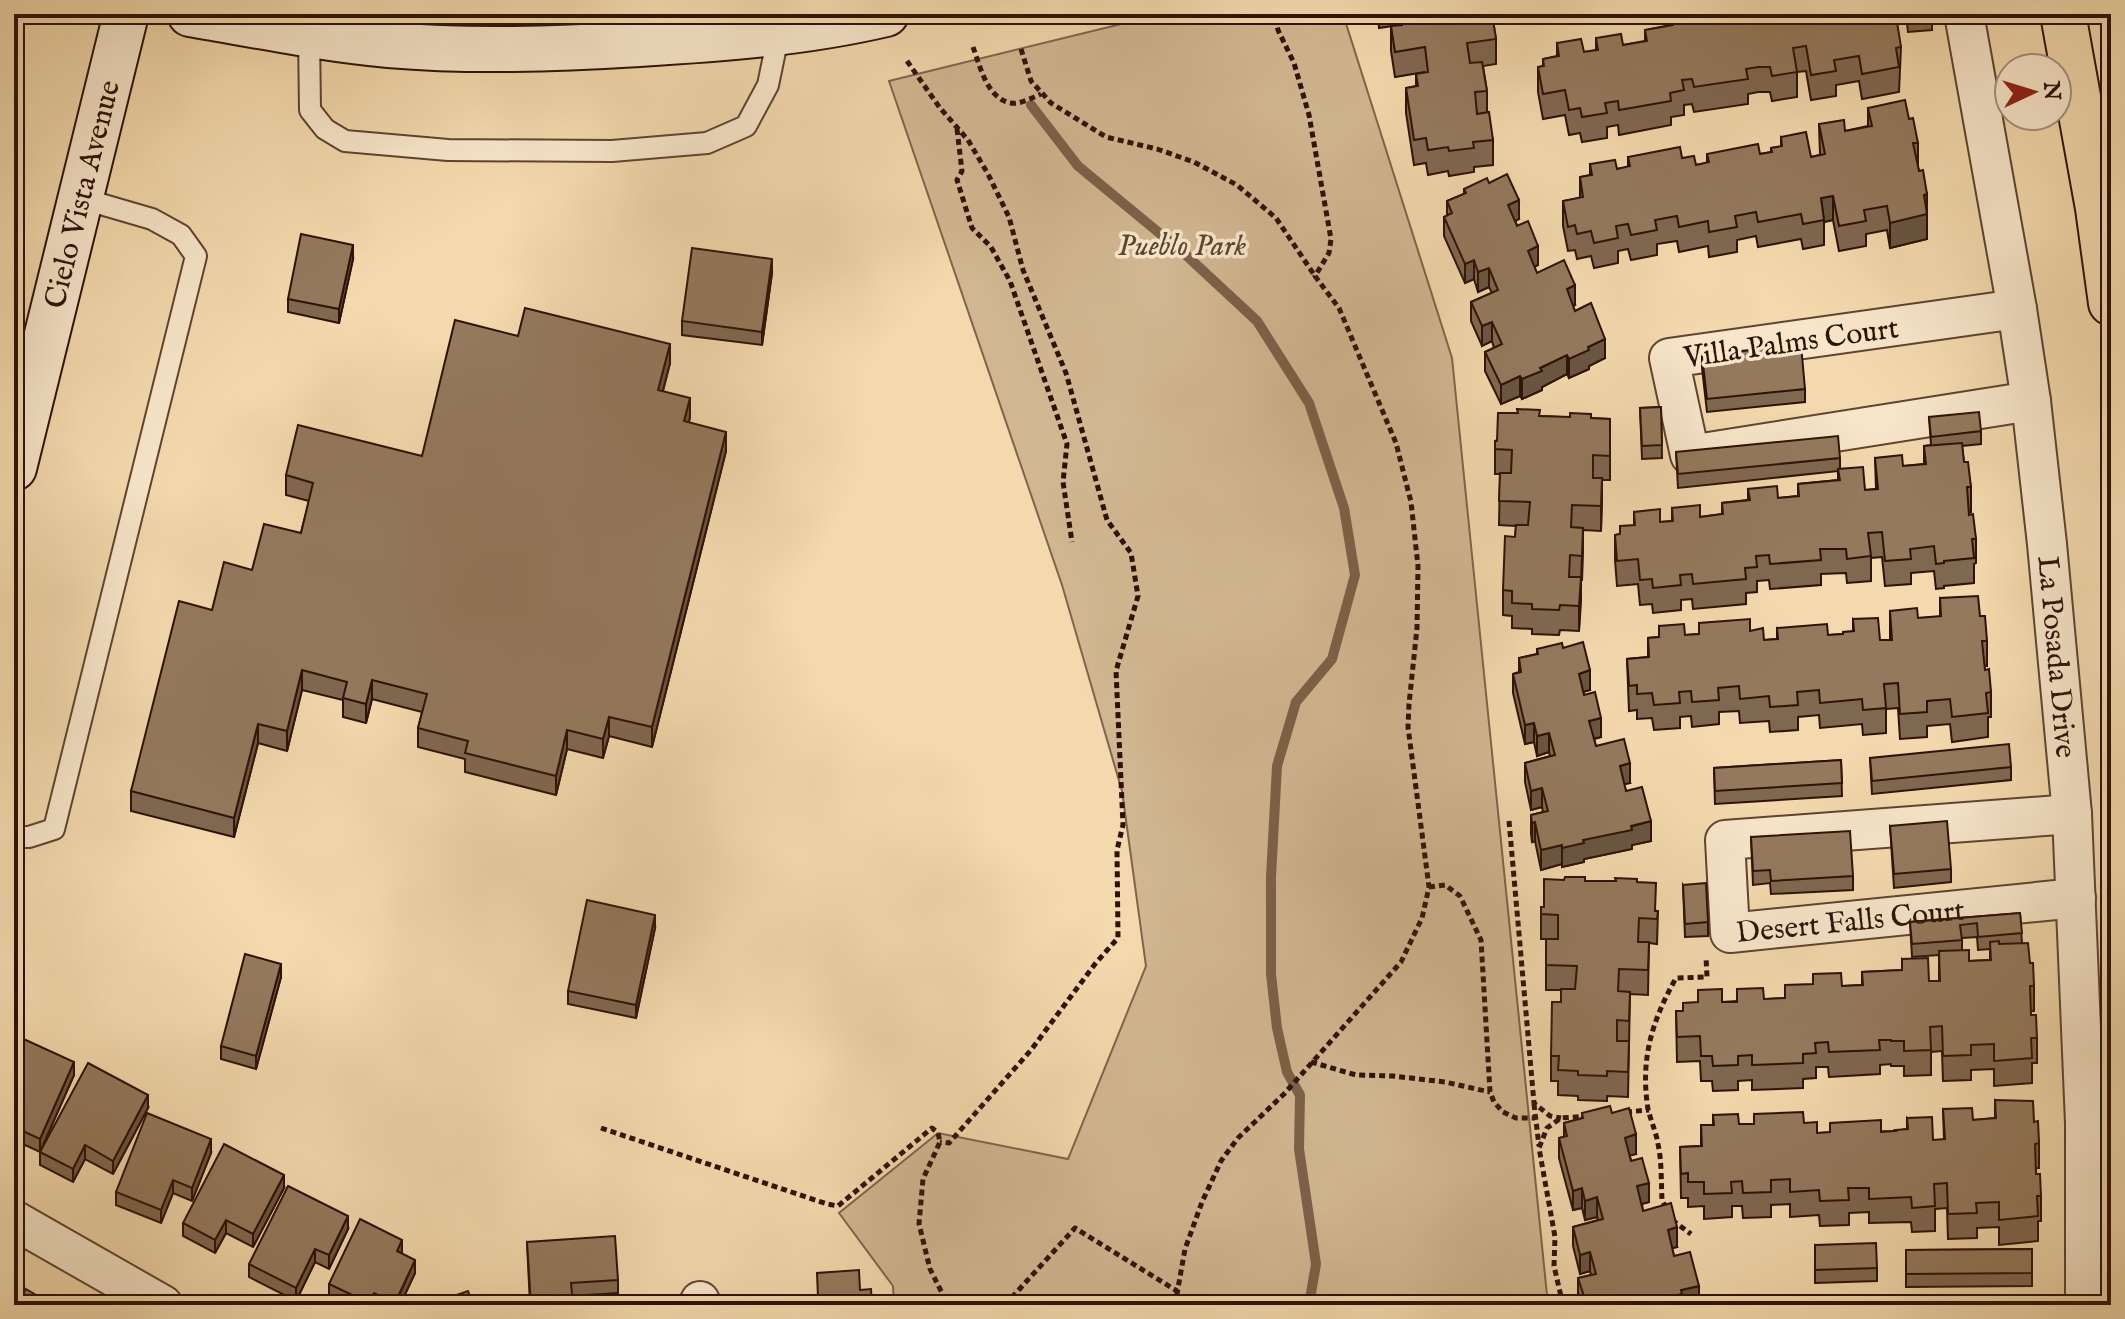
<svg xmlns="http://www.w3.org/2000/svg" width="2125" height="1319" font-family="'IM FELL English',serif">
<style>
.green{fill:#d1b791;stroke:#7f644c;stroke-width:2}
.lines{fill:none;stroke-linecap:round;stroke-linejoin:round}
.stream{stroke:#7c6149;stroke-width:10}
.lane-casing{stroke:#5e4430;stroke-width:24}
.street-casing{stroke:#5e4430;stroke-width:42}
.secondary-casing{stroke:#2d1207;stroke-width:48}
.primary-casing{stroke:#2d1207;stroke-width:48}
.path{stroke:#2d1207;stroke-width:5;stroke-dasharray:6 4;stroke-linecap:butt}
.lane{stroke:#f7e6ca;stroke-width:20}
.street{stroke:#f7e6ca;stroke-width:38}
.secondary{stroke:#f7e6ca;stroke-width:44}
.primary{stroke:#f3d9ad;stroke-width:44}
.wall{fill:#7f6850;stroke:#2d1207;stroke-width:2;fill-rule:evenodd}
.shaded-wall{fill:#685541;stroke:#2d1207;stroke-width:2}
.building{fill:#94795d;stroke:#2d1207;stroke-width:2}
.labels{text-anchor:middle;stroke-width:7;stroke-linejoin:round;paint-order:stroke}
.street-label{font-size:30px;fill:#2d1207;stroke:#f7e6ca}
.park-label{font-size:30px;font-style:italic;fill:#5e4430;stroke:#f7e6ca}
</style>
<rect width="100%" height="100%" fill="#f3d9ad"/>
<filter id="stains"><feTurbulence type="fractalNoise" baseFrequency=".0025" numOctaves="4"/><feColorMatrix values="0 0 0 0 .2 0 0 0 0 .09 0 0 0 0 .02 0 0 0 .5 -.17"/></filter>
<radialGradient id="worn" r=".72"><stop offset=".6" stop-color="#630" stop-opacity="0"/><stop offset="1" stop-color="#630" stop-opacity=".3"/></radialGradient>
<path class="green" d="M 1162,14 L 1343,14 L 1452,358 L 1548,1305 L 894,1305 L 893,1286 L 839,1213 L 938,1133 L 1068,1159 L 1146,966 L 1122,791 L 1062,585 L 889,81 Z"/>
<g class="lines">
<path class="stream" d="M 1031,105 L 1078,166 L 1186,255 L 1257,321 L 1309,403 L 1344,508 L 1355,575 L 1332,659 L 1296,702 L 1277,766 L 1271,877 L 1271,974 L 1277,1028 L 1287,1072 L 1300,1095 L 1299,1149 L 1316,1264 L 1309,1305"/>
<g class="lane-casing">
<g id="lane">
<path d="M 309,34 L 310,110 L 325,129 L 345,141 L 448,150 L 612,151 L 707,143 L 746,126 L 768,85 L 779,32"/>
<path d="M 14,837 L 29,837 L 54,829 L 196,256 L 181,235 L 152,219 L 80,198"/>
</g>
</g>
<g class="street-casing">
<g id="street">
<path id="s1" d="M 1964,14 L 2017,309 L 2031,401 L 2047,544 L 2072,814 L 2085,1123 L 2085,1305"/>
<path d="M 2017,309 L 1669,358 L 1690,455 L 2031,401"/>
<path id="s2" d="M 2072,814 L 1725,840 L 1730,933 L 2076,898"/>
<path d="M 14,1220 L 163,1305"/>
<path d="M 700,1301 L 700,1305"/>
</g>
</g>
<g class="secondary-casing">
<g id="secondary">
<path d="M 190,14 C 256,25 322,39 389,45 C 472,52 555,49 639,44 C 722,39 805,33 886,14"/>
<path id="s3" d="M 14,468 L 126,14"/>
</g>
</g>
<g class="primary-casing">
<path id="primary" d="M 2063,14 L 2098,208 L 2111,303"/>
</g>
<g class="path">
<path d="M 973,47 C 980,66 987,99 1011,103 C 1020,105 1033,97 1041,94"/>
<path d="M 1021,49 L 1031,81 L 1051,103 L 1106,137 L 1157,149 L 1194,162 L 1237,185 L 1276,218 L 1315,276"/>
<path d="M 907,61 L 940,108 L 968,140 L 988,174 L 1009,217 L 1023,270 L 1066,373 L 1107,520 L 1131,553 L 1138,596 L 1116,671 L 1123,825 L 1117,850 L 1118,938 L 1095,964 L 1031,1050 L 949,1143 L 940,1142"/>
<path d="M 957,129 L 962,171 L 957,180 L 972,228 L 991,247 L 1010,281 L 1067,444 L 1063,482 L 1072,542"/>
<path d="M 1509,821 L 1534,1103 L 1550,1116 L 1561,1118"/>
<path d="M 1429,887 L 1445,885 L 1460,896 L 1481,940 L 1490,1092 L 1494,1102 L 1503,1112 L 1516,1118 L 1535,1118"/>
<path d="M 1311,1062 L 1356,1075 L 1393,1076 L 1445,1082 L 1490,1092"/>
<path d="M 1534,1104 L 1539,1146"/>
<path d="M 1626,1112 L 1649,1110"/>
<path d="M 601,1128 L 827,1204 L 838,1206 L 932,1128 L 938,1133 L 940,1142 L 923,1179 L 919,1224 L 930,1269 L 948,1305"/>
<path d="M 1666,1208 L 1662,1200 C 1661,1182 1662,1162 1658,1144 C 1656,1132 1651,1121 1648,1109 C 1640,1059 1652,1021 1676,978 L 1707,977 L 1706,957"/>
<path d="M 1672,1220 L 1691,1234"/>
<path d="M 1005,1305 L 1075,1228 L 1177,1291"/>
<path d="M 1175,1305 L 1185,1249 L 1202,1202 L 1221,1161 L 1238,1138 L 1284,1094 L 1401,962 L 1422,918 L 1429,887 L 1408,727 L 1409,704 L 1417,628 L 1418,566 L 1411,502 L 1396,443 L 1339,308 L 1315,276 L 1329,253 L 1331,239 L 1309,115 L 1294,63 L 1278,30 L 1274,14"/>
<path d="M 1563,1305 L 1554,1266 L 1555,1237 L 1539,1148 L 1547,1128 L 1561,1118 L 1588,1116"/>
</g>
<use href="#lane" class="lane"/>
<use href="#street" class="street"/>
<use href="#secondary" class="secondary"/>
<use href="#primary" class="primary"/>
</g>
<g class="wall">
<path d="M 1378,14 L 1492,14 L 1496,39 L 1496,64 L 1483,66 L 1487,91 L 1487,113 L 1493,140 L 1493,165 L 1474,167 L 1474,172 L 1449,176 L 1448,171 L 1428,175 L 1426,163 L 1414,165 L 1406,113 L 1406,88 L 1416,86 L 1416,74 L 1425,72 L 1395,77 L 1391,51 L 1391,26 L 1399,25 L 1379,28 Z"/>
<path d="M 1671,14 L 1698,22 L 1720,18 L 1720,14 L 1892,14 L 1892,22 L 1901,47 L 1899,92 L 1862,99 L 1859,81 L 1836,85 L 1836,96 L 1811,100 L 1806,71 L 1797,72 L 1797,97 L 1772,101 L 1770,92 L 1758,92 L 1748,94 L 1748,104 L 1694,112 L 1692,104 L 1684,105 L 1684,115 L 1671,117 L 1671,125 L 1619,135 L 1618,125 L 1607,127 L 1607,138 L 1582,142 L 1580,133 L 1569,135 L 1565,115 L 1543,119 L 1538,92 L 1538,67 L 1543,66 L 1543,59 L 1557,56 L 1557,43 L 1584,52 L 1596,50 L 1596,38 L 1623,45 L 1645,41 L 1645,30 L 1671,25 Z"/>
<path d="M 1906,14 L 1932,14 L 1932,30 L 1908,32 Z"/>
<path d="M 1868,108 L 1909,119 L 1918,143 L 1918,167 L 1927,194 L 1927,239 L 1890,248 L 1887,230 L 1866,234 L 1866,246 L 1839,251 L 1833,220 L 1824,222 L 1824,245 L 1803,249 L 1801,239 L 1758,247 L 1756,236 L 1737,240 L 1737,252 L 1709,257 L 1708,246 L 1679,252 L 1677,241 L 1657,244 L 1657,255 L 1631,260 L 1628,249 L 1618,251 L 1618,263 L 1594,268 L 1591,256 L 1577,259 L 1575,250 L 1568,251 L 1563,226 L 1563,201 L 1580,198 L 1580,177 L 1590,175 L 1590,164 L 1617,169 L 1628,167 L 1628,157 L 1682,158 L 1696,165 L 1707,163 L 1707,154 L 1760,154 L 1771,152 L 1771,148 L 1781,147 L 1781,137 L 1811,157 L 1820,155 L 1819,124 L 1845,131 L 1868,126 Z"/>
<path d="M 1489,183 L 1519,219 L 1515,221 L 1538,265 L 1534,267 L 1537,273 L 1575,305 L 1573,306 L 1575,311 L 1605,358 L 1589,366 L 1589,369 L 1569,378 L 1567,374 L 1542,387 L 1542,390 L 1522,399 L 1520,396 L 1501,404 L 1485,371 L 1485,352 L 1494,348 L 1492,341 L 1482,346 L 1471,321 L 1471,302 L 1492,293 L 1489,287 L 1478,292 L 1474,279 L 1465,283 L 1444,236 L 1444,217 L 1447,216 L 1447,201 L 1464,194 L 1464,189 Z"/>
<path d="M 353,259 L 339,323 L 288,312 L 288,299 Z"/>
<path d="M 772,273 L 762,345 L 682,335 L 682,321 Z"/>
<path d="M 518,336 L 670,363 L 663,391 L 690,417 L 689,422 L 726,451 L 652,747 L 609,736 L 603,758 L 567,749 L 556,795 L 465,772 L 465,759 L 418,747 L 418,728 L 422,712 L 372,699 L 366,723 L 343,717 L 343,700 L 302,690 L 287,751 L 258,743 L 234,837 L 131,811 L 131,791 L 212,610 L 252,570 L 301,533 L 309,501 L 286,495 L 286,475 L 422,456 Z"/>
<path d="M 1702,355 L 1805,389 L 1805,402 L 1707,412 L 1702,368 Z"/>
<path d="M 1661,407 L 1662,458 L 1642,459 L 1640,408 Z"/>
<path d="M 1539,416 L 1610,419 L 1610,480 L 1602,480 L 1601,531 L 1583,530 L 1579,631 L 1560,630 L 1559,635 L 1532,634 L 1532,629 L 1512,628 L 1512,616 L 1503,615 L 1503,590 L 1515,537 L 1516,526 L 1499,525 L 1500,474 L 1495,474 L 1495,441 Z"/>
<path d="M 1929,417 L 1981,431 L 1981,444 L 1962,446 L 1964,462 L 1971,487 L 1971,512 L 1969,512 L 1976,539 L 1976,563 L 1974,564 L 1974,583 L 1944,586 L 1944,588 L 1936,589 L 1934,571 L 1911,573 L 1911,584 L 1885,586 L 1882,557 L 1871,558 L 1871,581 L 1847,583 L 1846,573 L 1821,574 L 1821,585 L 1770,589 L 1769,580 L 1757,581 L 1757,592 L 1746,593 L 1746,604 L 1693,609 L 1692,599 L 1681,600 L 1681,610 L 1653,613 L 1652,604 L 1640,605 L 1638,584 L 1617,586 L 1615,560 L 1615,535 L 1620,534 L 1634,525 L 1634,512 L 1660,522 L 1672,521 L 1672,508 L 1700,517 L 1722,514 L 1722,503 L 1748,500 L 1748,489 L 1778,498 L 1798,496 L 1798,484 L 1838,480 L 1838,471 L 1678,488 L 1676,452 L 1840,458 L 1840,469 L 1865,490 L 1876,489 L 1875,458 L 1903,466 L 1924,464 L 1924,446 L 1931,445 Z"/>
<path d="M 1940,598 L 1980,616 L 1987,641 L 1987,666 L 1984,666 L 1991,692 L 1991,717 L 1988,717 L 1988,737 L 1952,742 L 1950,724 L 1927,726 L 1927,737 L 1900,739 L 1898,708 L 1886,709 L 1886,733 L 1863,735 L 1862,724 L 1820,728 L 1819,715 L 1798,717 L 1798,730 L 1770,732 L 1769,721 L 1740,723 L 1739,711 L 1719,712 L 1719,724 L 1692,727 L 1691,716 L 1680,717 L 1680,728 L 1654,730 L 1652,718 L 1637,719 L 1637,710 L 1629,711 L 1627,659 L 1648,657 L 1648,638 L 1659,637 L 1659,626 L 1685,635 L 1699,634 L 1699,623 L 1750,631 L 1764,640 L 1777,639 L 1777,628 L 1828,635 L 1843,634 L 1853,631 L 1853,619 L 1880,640 L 1890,640 L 1890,611 L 1918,618 L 1940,617 Z"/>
<path d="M 1563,648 L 1590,690 L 1583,692 L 1601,737 L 1594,739 L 1596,746 L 1630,783 L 1624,784 L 1626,791 L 1651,841 L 1632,845 L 1632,849 L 1584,859 L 1584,862 L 1562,867 L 1562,864 L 1541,870 L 1535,841 L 1532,842 L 1531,834 L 1531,815 L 1543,812 L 1542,807 L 1531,810 L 1525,782 L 1525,763 L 1550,756 L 1549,752 L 1537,756 L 1534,742 L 1525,744 L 1513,693 L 1513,674 L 1519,672 L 1519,658 L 1537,654 L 1537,649 Z"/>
<path d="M 1870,758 L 2011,767 L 2011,780 L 1872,794 Z"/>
<path d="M 1841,760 L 1842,796 L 1715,804 L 1714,768 Z"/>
<path d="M 1890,826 L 1951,869 L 1951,882 L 1894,888 Z"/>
<path d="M 1751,837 L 1853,876 L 1853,890 L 1771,894 L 1770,883 L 1753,885 Z"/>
<path d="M 1585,881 L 1637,882 L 1656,911 L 1658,911 L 1657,944 L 1649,943 L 1648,995 L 1630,994 L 1628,1097 L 1607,1096 L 1607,1101 L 1578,1100 L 1578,1096 L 1558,1095 L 1558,1081 L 1551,1081 L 1551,1056 L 1561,1002 L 1561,990 L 1546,990 L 1546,939 L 1541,939 L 1541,907 L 1544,907 Z"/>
<path d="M 1683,885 L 1708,922 L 1708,936 L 1685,937 Z"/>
<path d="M 2020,913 L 2022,943 L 2030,963 L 2034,986 L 2034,1011 L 2031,1011 L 2031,1015 L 2037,1038 L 2037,1063 L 2032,1063 L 2032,1083 L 1994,1086 L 1994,1069 L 1971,1070 L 1971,1080 L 1943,1081 L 1942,1051 L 1931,1052 L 1931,1075 L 1904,1076 L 1904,1066 L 1891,1066 L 1891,1064 L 1880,1065 L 1880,1074 L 1829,1077 L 1828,1067 L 1816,1067 L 1816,1078 L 1803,1079 L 1803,1088 L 1752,1090 L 1752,1080 L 1738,1081 L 1738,1090 L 1713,1091 L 1712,1081 L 1701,1081 L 1700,1061 L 1677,1062 L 1676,1011 L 1683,1011 L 1722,1002 L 1785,998 L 1842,986 L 1862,985 L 1862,972 L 1902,970 L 1902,959 L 1929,981 L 1939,981 L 1939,955 L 1912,957 L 1910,922 ZM 1977,937 L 1978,950 L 1990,949 L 1990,960 L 1969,961 L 1962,950 L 1962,938 Z"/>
<path d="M 655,928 L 636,1018 L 568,1004 L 568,991 Z"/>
<path d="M 281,977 L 256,1069 L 221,1059 L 221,1046 Z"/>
<path d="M 14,1042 L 74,1075 L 40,1152 L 14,1140 Z"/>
<path d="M 1995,1100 L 2034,1122 L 2039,1143 L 2039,1168 L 2036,1168 L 2036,1174 L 2041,1196 L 2041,1221 L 2038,1221 L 2038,1241 L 1999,1245 L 1999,1227 L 1977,1228 L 1977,1238 L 1948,1239 L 1947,1208 L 1935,1209 L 1935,1231 L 1912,1232 L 1911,1222 L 1869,1223 L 1869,1212 L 1849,1213 L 1849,1225 L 1820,1226 L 1819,1215 L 1790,1217 L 1790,1204 L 1771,1205 L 1771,1217 L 1743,1218 L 1742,1206 L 1732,1206 L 1732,1217 L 1704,1219 L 1704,1206 L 1688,1207 L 1688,1198 L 1681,1198 L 1680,1147 L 1701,1146 L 1701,1125 L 1713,1125 L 1713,1115 L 1739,1124 L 1754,1124 L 1754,1114 L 1804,1123 L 1817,1133 L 1896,1131 L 1907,1129 L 1907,1118 L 1933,1140 L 1944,1140 L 1943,1109 L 1973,1120 L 1995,1118 Z"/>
<path d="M 148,1108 L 113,1174 L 85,1159 L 73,1182 L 40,1165 L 40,1152 Z"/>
<path d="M 1582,1113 L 1612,1113 L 1636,1154 L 1629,1155 L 1649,1202 L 1642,1204 L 1643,1211 L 1677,1247 L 1672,1248 L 1674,1256 L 1699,1305 L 1581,1305 L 1578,1298 L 1578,1278 L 1591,1275 L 1590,1271 L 1580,1274 L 1573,1246 L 1573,1227 L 1598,1220 L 1597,1217 L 1585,1220 L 1582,1208 L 1573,1210 L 1559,1158 L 1559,1138 L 1564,1137 L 1564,1123 L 1582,1118 Z"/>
<path d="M 211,1153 L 192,1201 L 173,1193 L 161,1223 L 116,1205 L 116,1192 Z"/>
<path d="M 284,1188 L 253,1247 L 226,1233 L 215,1253 L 183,1236 L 183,1223 Z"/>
<path d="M 348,1229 L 329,1269 L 315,1262 L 296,1301 L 249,1277 L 249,1264 Z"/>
<path d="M 527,1242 L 618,1280 L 618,1293 L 572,1296 L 573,1305 L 530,1305 Z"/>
<path d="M 1815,1245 L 1877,1268 L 1877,1281 L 1815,1283 Z"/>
<path d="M 2032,1249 L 2032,1286 L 1906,1287 L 1906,1250 Z"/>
<path d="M 402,1254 L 415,1273 L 400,1305 L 346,1305 L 329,1297 L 329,1284 Z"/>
</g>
<g class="shaded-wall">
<path d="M 1927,194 L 1927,239 L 1890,248 L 1890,223 L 1924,195 Z"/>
<path d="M 1833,196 L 1833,220 L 1824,222 L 1821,198 Z"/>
<path d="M 1519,200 L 1519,219 L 1508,225 L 1508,205 Z"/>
<path d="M 353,245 L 353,259 L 339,323 L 339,309 Z"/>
<path d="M 1538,246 L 1538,265 L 1528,270 L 1528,251 Z"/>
<path d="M 772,259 L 772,273 L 762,345 L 762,332 Z"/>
<path d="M 1474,260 L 1474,279 L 1465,283 L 1465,264 Z"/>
<path d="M 1489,268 L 1489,287 L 1478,292 L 1478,272 Z"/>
<path d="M 1575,285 L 1575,305 L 1567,309 L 1567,289 Z"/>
<path d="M 1492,322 L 1492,341 L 1482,346 L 1482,326 Z"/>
<path d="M 1605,339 L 1605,358 L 1589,366 L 1589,369 L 1569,378 L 1569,359 L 1588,347 Z"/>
<path d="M 670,344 L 670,363 L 658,409 L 658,390 Z"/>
<path d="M 1567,355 L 1567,374 L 1542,387 L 1542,390 L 1522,399 L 1522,379 L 1540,368 Z"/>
<path d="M 1520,376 L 1520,396 L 1501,404 L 1501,385 Z"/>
<path d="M 690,398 L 690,417 L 684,441 L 684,421 Z"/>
<path d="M 726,432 L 726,451 L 652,747 L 652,727 Z"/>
<path d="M 1602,478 L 1602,503 L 1601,531 L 1601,506 Z"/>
<path d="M 1583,528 L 1583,553 L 1582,581 L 1582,556 Z"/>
<path d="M 1581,577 L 1581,602 L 1579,631 L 1579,606 Z"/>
<path d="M 302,670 L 302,690 L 287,751 L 287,731 Z"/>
<path d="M 1590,670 L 1590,690 L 1579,693 L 1579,674 Z"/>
<path d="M 372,680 L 372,699 L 366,723 L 366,704 Z"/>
<path d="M 609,717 L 609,736 L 603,758 L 603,739 Z"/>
<path d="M 1601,718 L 1601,737 L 1589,740 L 1589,721 Z"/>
<path d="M 1534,723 L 1534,742 L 1525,744 L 1525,725 Z"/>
<path d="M 258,724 L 258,743 L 234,837 L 234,818 Z"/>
<path d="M 567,730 L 567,749 L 556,795 L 556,776 Z"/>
<path d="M 1549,733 L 1549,752 L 1537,756 L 1537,736 Z"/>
<path d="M 1630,763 L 1630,783 L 1620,785 L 1620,766 Z"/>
<path d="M 1542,788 L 1542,807 L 1531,810 L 1531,791 Z"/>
<path d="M 1651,821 L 1651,841 L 1632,845 L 1632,849 L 1584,859 L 1584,862 L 1562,867 L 1562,848 L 1583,840 Z"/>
<path d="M 1535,822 L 1535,841 L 1532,842 L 1532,823 Z"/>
<path d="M 1562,845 L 1562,864 L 1541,870 L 1541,850 Z"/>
<path d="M 655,915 L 655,928 L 636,1018 L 636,1005 Z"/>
<path d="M 281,964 L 281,977 L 256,1069 L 256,1056 Z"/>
<path d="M 74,1062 L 74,1075 L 40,1152 L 40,1139 Z"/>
<path d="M 148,1095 L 148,1108 L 113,1174 L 113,1161 Z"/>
<path d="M 1636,1134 L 1636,1154 L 1625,1157 L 1625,1138 Z"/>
<path d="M 211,1139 L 211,1153 L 192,1201 L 192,1188 Z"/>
<path d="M 85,1145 L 85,1159 L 73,1182 L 73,1169 Z"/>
<path d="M 284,1175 L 284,1188 L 253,1247 L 253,1234 Z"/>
<path d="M 173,1180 L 173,1193 L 161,1223 L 161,1210 Z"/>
<path d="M 1649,1183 L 1649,1202 L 1637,1205 L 1637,1186 Z"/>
<path d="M 1582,1188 L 1582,1208 L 1573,1210 L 1573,1191 Z"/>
<path d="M 1597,1197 L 1597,1217 L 1585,1220 L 1585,1201 Z"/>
<path d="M 348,1216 L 348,1229 L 329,1269 L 329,1255 Z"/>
<path d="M 226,1220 L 226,1233 L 215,1253 L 215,1240 Z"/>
<path d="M 1677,1227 L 1677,1247 L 1668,1249 L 1668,1230 Z"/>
<path d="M 402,1240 L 402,1253 L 397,1264 L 397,1251 Z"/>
<path d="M 315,1249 L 315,1262 L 296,1301 L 296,1288 Z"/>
<path d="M 1590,1252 L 1590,1271 L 1580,1274 L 1580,1255 Z"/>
<path d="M 415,1260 L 415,1273 L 400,1305 L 395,1305 Z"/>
<path d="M 1699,1286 L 1699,1305 L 1662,1305 L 1662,1299 L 1681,1290 Z"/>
<path d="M 374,1293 L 374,1305 L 369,1305 L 369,1303 Z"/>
<path d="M 1661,1296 L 1661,1305 L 1631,1305 L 1631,1304 Z"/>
</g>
<g class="building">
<path d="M 1400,14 L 1492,14 L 1496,39 L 1467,43 L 1470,63 L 1482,62 L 1487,91 L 1475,92 L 1477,114 L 1489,112 L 1493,140 L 1473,142 L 1474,148 L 1449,151 L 1448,147 L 1428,150 L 1426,138 L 1414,140 L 1406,88 L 1418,86 L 1416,74 L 1428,72 L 1425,47 L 1395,52 L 1391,26 L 1402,25 Z"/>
<path d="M 1671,14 L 1696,14 L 1698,22 L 1722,18 L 1721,14 L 1891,14 L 1892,22 L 1897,22 L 1901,47 L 1896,48 L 1899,67 L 1862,74 L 1859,56 L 1834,60 L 1836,71 L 1811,75 L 1806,46 L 1793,48 L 1797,72 L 1772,76 L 1770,67 L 1758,67 L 1746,69 L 1748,79 L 1694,87 L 1692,79 L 1682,80 L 1684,90 L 1670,93 L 1671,101 L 1619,110 L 1618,101 L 1605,103 L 1607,113 L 1582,117 L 1580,108 L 1569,110 L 1565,90 L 1543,94 L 1538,67 L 1544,66 L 1543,59 L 1559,56 L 1557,43 L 1581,39 L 1584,52 L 1598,50 L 1596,38 L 1621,34 L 1623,45 L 1647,41 L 1645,30 L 1673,25 Z"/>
<path d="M 1907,14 L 1932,14 L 1932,17 L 1908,19 Z"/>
<path d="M 1905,100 L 1909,119 L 1913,118 L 1918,143 L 1913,143 L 1919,171 L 1923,170 L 1927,194 L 1924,195 L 1927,214 L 1890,223 L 1887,206 L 1864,210 L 1866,221 L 1839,226 L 1833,196 L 1821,198 L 1824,220 L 1803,224 L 1801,214 L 1758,222 L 1756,212 L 1735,216 L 1737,227 L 1709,232 L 1708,221 L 1679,227 L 1677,216 L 1655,220 L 1657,230 L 1631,235 L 1628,224 L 1616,226 L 1618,238 L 1594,243 L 1591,231 L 1577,234 L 1575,225 L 1568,227 L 1563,201 L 1583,197 L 1580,177 L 1592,175 L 1590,164 L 1615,160 L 1617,169 L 1630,166 L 1628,157 L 1680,147 L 1682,158 L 1694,156 L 1696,165 L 1709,162 L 1707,154 L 1758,144 L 1760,154 L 1772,152 L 1771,148 L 1782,146 L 1781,137 L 1806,132 L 1811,157 L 1825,154 L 1819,124 L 1844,120 L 1845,131 L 1872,126 L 1868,108 Z"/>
<path d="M 1507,174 L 1519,200 L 1508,205 L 1517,226 L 1528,221 L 1538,246 L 1528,251 L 1537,273 L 1564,260 L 1575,285 L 1567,289 L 1575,311 L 1591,303 L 1605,339 L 1588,347 L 1589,350 L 1569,359 L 1567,355 L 1540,368 L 1542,371 L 1522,379 L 1520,376 L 1501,385 L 1485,352 L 1502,344 L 1492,322 L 1482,326 L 1471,302 L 1498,290 L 1489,268 L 1478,272 L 1474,260 L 1465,264 L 1444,217 L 1452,213 L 1447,201 L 1466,193 L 1464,189 L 1487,178 L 1489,183 Z"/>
<path d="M 301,234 L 353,245 L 339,309 L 288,299 Z"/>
<path d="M 692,248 L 772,259 L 762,332 L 682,321 Z"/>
<path d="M 525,308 L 670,344 L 658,390 L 690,398 L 684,421 L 726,432 L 652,727 L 609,717 L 603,739 L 567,730 L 556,776 L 465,753 L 468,741 L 418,728 L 427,694 L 372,680 L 366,704 L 343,698 L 347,682 L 302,670 L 287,731 L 258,724 L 234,818 L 131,791 L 179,601 L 212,610 L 224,562 L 252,570 L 264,524 L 301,533 L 313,483 L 286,475 L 298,425 L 422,456 L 455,320 L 518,336 Z"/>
<path d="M 1801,345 L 1805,389 L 1707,399 L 1702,355 Z"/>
<path d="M 1661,407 L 1662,445 L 1642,446 L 1640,408 Z"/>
<path d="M 1517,409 L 1540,410 L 1539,416 L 1570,417 L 1570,413 L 1591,414 L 1591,418 L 1610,419 L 1610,456 L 1593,455 L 1593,478 L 1602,478 L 1601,506 L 1572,505 L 1571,527 L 1583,528 L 1582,556 L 1570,555 L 1569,577 L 1581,577 L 1579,606 L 1560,605 L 1559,610 L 1532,609 L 1532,604 L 1512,603 L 1512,591 L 1503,590 L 1505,536 L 1515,537 L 1516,525 L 1528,525 L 1530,502 L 1499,501 L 1500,473 L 1511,473 L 1512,450 L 1495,449 L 1495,441 L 1497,441 L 1498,413 L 1518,413 Z"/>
<path d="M 1979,412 L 1981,431 L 1931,437 L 1929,417 Z"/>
<path d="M 1838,436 L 1840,458 L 1678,474 L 1676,452 Z"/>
<path d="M 1962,443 L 1964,462 L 1968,462 L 1971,487 L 1967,487 L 1969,515 L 1973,514 L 1976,539 L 1972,539 L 1974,558 L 1944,561 L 1944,563 L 1936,564 L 1934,546 L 1910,549 L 1911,559 L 1885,561 L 1882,532 L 1868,533 L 1871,556 L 1847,559 L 1846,549 L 1820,549 L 1821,560 L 1770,564 L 1769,555 L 1756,556 L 1757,567 L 1745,568 L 1746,579 L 1693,584 L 1692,574 L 1680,575 L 1681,585 L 1653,588 L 1652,579 L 1640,580 L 1638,559 L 1617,561 L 1615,535 L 1620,534 L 1620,526 L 1635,525 L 1634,512 L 1660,509 L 1660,522 L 1673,521 L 1672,508 L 1700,505 L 1700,517 L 1723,514 L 1722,503 L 1750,500 L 1748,489 L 1777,486 L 1778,498 L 1799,496 L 1798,484 L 1840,480 L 1838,469 L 1863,467 L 1865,490 L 1878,489 L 1875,458 L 1902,455 L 1903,466 L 1926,464 L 1924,446 Z"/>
<path d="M 1978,596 L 1980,616 L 1985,616 L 1987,641 L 1982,641 L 1985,670 L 1989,669 L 1991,692 L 1986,693 L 1988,713 L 1952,717 L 1950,699 L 1927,701 L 1927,712 L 1900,714 L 1898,683 L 1884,684 L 1886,708 L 1863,710 L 1862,699 L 1820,703 L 1819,690 L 1797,692 L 1798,705 L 1770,707 L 1769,696 L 1740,699 L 1739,686 L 1718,688 L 1719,700 L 1692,702 L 1691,691 L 1679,692 L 1680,703 L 1654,705 L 1652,693 L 1637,694 L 1637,685 L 1629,686 L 1627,659 L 1649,657 L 1648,638 L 1659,637 L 1659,626 L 1684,624 L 1685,635 L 1699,634 L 1699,623 L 1750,619 L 1750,631 L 1763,628 L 1764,640 L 1778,639 L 1777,628 L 1827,624 L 1828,635 L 1843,634 L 1843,632 L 1854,631 L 1853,619 L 1878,618 L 1880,640 L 1892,640 L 1890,611 L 1917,608 L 1918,618 L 1941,616 L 1940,598 Z"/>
<path d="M 1583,642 L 1590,670 L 1579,674 L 1584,695 L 1595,692 L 1601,718 L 1589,721 L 1596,746 L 1624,739 L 1630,763 L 1620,766 L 1626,791 L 1642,787 L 1651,821 L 1631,826 L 1632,830 L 1583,840 L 1584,843 L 1562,848 L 1562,845 L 1541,850 L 1535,822 L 1532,823 L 1531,815 L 1548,811 L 1542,788 L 1531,791 L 1525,763 L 1555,755 L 1549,733 L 1537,736 L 1534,723 L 1525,725 L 1513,674 L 1521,672 L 1519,658 L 1538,654 L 1537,649 L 1562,643 L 1563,648 Z"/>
<path d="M 2009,744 L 2011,767 L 1872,781 L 1870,758 Z"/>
<path d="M 1841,760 L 1842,783 L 1715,791 L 1714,768 Z"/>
<path d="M 1947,821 L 1951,869 L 1894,874 L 1890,826 Z"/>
<path d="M 1850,831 L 1853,876 L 1771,881 L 1770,870 L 1753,871 L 1751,837 Z"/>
<path d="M 1565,877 L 1585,877 L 1585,881 L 1616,881 L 1615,878 L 1637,879 L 1637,882 L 1656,883 L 1655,911 L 1658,911 L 1657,919 L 1639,918 L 1638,942 L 1649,942 L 1648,970 L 1619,969 L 1618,991 L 1630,992 L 1629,1021 L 1617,1020 L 1617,1041 L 1629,1041 L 1628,1072 L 1607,1071 L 1607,1076 L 1578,1075 L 1578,1071 L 1558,1070 L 1559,1056 L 1551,1056 L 1552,1002 L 1561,1002 L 1561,989 L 1575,989 L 1577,966 L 1546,965 L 1546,939 L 1558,939 L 1558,915 L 1541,914 L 1541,907 L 1544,907 L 1544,879 L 1564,880 Z"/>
<path d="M 1706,883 L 1708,922 L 1685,924 L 1683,885 Z"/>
<path d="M 587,900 L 655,915 L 636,1005 L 568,991 Z"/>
<path d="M 2020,913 L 2022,933 L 1978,937 L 1977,923 L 1960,925 L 1962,940 L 1912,944 L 1910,922 Z"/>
<path d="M 1999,941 L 1999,944 L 2028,943 L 2030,963 L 2033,963 L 2034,986 L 2030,986 L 2031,1015 L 2036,1015 L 2037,1038 L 2031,1038 L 2032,1058 L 1994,1061 L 1994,1044 L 1971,1045 L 1971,1055 L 1943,1056 L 1942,1026 L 1930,1027 L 1931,1050 L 1904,1051 L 1904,1041 L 1891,1041 L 1891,1040 L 1879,1040 L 1880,1050 L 1829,1052 L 1828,1042 L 1815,1043 L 1816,1053 L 1803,1054 L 1803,1063 L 1752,1065 L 1752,1055 L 1738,1056 L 1738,1065 L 1713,1066 L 1712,1056 L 1701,1056 L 1700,1036 L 1677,1037 L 1676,1011 L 1683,1011 L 1683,1003 L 1698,1002 L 1698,990 L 1722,989 L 1722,1002 L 1737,1002 L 1737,989 L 1763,988 L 1764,999 L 1785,998 L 1785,985 L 1813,984 L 1813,974 L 1841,973 L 1842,986 L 1863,985 L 1862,972 L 1902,970 L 1902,959 L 1928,958 L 1929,981 L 1940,981 L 1939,951 L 1969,950 L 1969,961 L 1991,960 L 1990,942 Z"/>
<path d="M 245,954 L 281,964 L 256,1056 L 221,1046 Z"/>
<path d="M 17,1036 L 74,1062 L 40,1139 L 14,1127 L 14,1042 Z"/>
<path d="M 88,1063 L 148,1095 L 113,1161 L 85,1145 L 73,1169 L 40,1152 Z"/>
<path d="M 1995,1100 L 2033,1101 L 2034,1122 L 2038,1121 L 2039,1143 L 2035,1144 L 2036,1174 L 2040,1174 L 2041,1196 L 2037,1196 L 2038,1216 L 1999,1220 L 1999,1202 L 1976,1203 L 1977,1213 L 1948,1214 L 1947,1183 L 1934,1184 L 1935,1206 L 1912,1208 L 1911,1197 L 1869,1199 L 1869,1188 L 1848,1188 L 1849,1200 L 1820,1201 L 1819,1190 L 1790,1192 L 1790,1179 L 1771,1180 L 1771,1192 L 1743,1193 L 1742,1181 L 1731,1182 L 1732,1193 L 1704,1194 L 1704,1182 L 1688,1182 L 1688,1173 L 1681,1174 L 1680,1147 L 1702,1146 L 1701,1125 L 1714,1125 L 1713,1115 L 1738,1114 L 1739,1124 L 1754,1124 L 1754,1114 L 1803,1112 L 1804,1123 L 1817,1122 L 1817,1133 L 1830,1132 L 1830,1123 L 1881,1120 L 1881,1132 L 1896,1131 L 1895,1130 L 1908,1129 L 1907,1118 L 1932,1117 L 1933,1140 L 1945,1139 L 1943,1109 L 1972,1108 L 1973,1120 L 1996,1118 Z"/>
<path d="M 1610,1106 L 1612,1113 L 1629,1108 L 1636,1134 L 1625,1138 L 1631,1161 L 1642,1158 L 1649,1183 L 1637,1186 L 1643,1211 L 1671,1203 L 1677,1227 L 1668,1230 L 1674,1256 L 1690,1252 L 1699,1286 L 1681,1290 L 1682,1294 L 1662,1299 L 1661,1296 L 1631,1304 L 1631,1305 L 1587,1305 L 1578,1278 L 1596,1274 L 1590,1252 L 1580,1255 L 1573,1227 L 1603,1219 L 1597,1197 L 1585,1201 L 1582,1188 L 1573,1191 L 1559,1138 L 1567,1136 L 1564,1123 L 1583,1118 L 1582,1113 Z"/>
<path d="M 147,1113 L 211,1139 L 192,1188 L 173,1180 L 161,1210 L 116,1192 Z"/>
<path d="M 224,1144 L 284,1175 L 253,1234 L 226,1220 L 215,1240 L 183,1223 Z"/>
<path d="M 288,1186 L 348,1216 L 329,1255 L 315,1249 L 296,1288 L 249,1264 Z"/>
<path d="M 360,1219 L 402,1240 L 397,1251 L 415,1260 L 395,1303 L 374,1293 L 369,1303 L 329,1284 Z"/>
<path d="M 615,1236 L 618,1280 L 571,1283 L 573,1305 L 531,1305 L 527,1242 Z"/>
<path d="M 1876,1243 L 1877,1268 L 1815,1270 L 1815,1245 Z"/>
<path d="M 2032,1249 L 2032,1273 L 1906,1274 L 1906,1250 Z"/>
<path d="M 859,1270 L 860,1290 L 871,1289 L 872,1305 L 794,1305 L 794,1298 L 818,1297 L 817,1273 Z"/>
<path d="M 26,1289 L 53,1305 L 17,1305 Z"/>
<path d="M 468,1291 L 473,1305 L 428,1305 Z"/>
</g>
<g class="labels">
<g class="street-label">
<text dy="10" stroke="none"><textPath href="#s3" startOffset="282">Cielo Vista Avenue</textPath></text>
<text transform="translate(1791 342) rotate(-8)" y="10">Villa Palms Court</text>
<text dy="10" stroke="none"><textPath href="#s1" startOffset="650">La Posada Drive</textPath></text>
<text dy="10" stroke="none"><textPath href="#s2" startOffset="562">Desert Falls Court</textPath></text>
</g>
<g class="park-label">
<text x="1182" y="255">Pueblo Park</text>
</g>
</g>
<rect width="2125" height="1319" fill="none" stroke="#f3d9ad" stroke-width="48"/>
<rect x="16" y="16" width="2093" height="1287" fill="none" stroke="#2d1207" stroke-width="4"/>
<rect x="24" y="24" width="2077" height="1271" fill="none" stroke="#2d1207" stroke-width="2"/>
<g transform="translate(2033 92) rotate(86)"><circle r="38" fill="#f7e6ca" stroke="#a6917c" stroke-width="2"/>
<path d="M0-6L14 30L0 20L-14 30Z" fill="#8f2418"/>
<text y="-12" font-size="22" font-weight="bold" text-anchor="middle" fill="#2d1207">N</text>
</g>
<rect width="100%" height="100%" filter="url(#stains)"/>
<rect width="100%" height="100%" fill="url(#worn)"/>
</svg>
